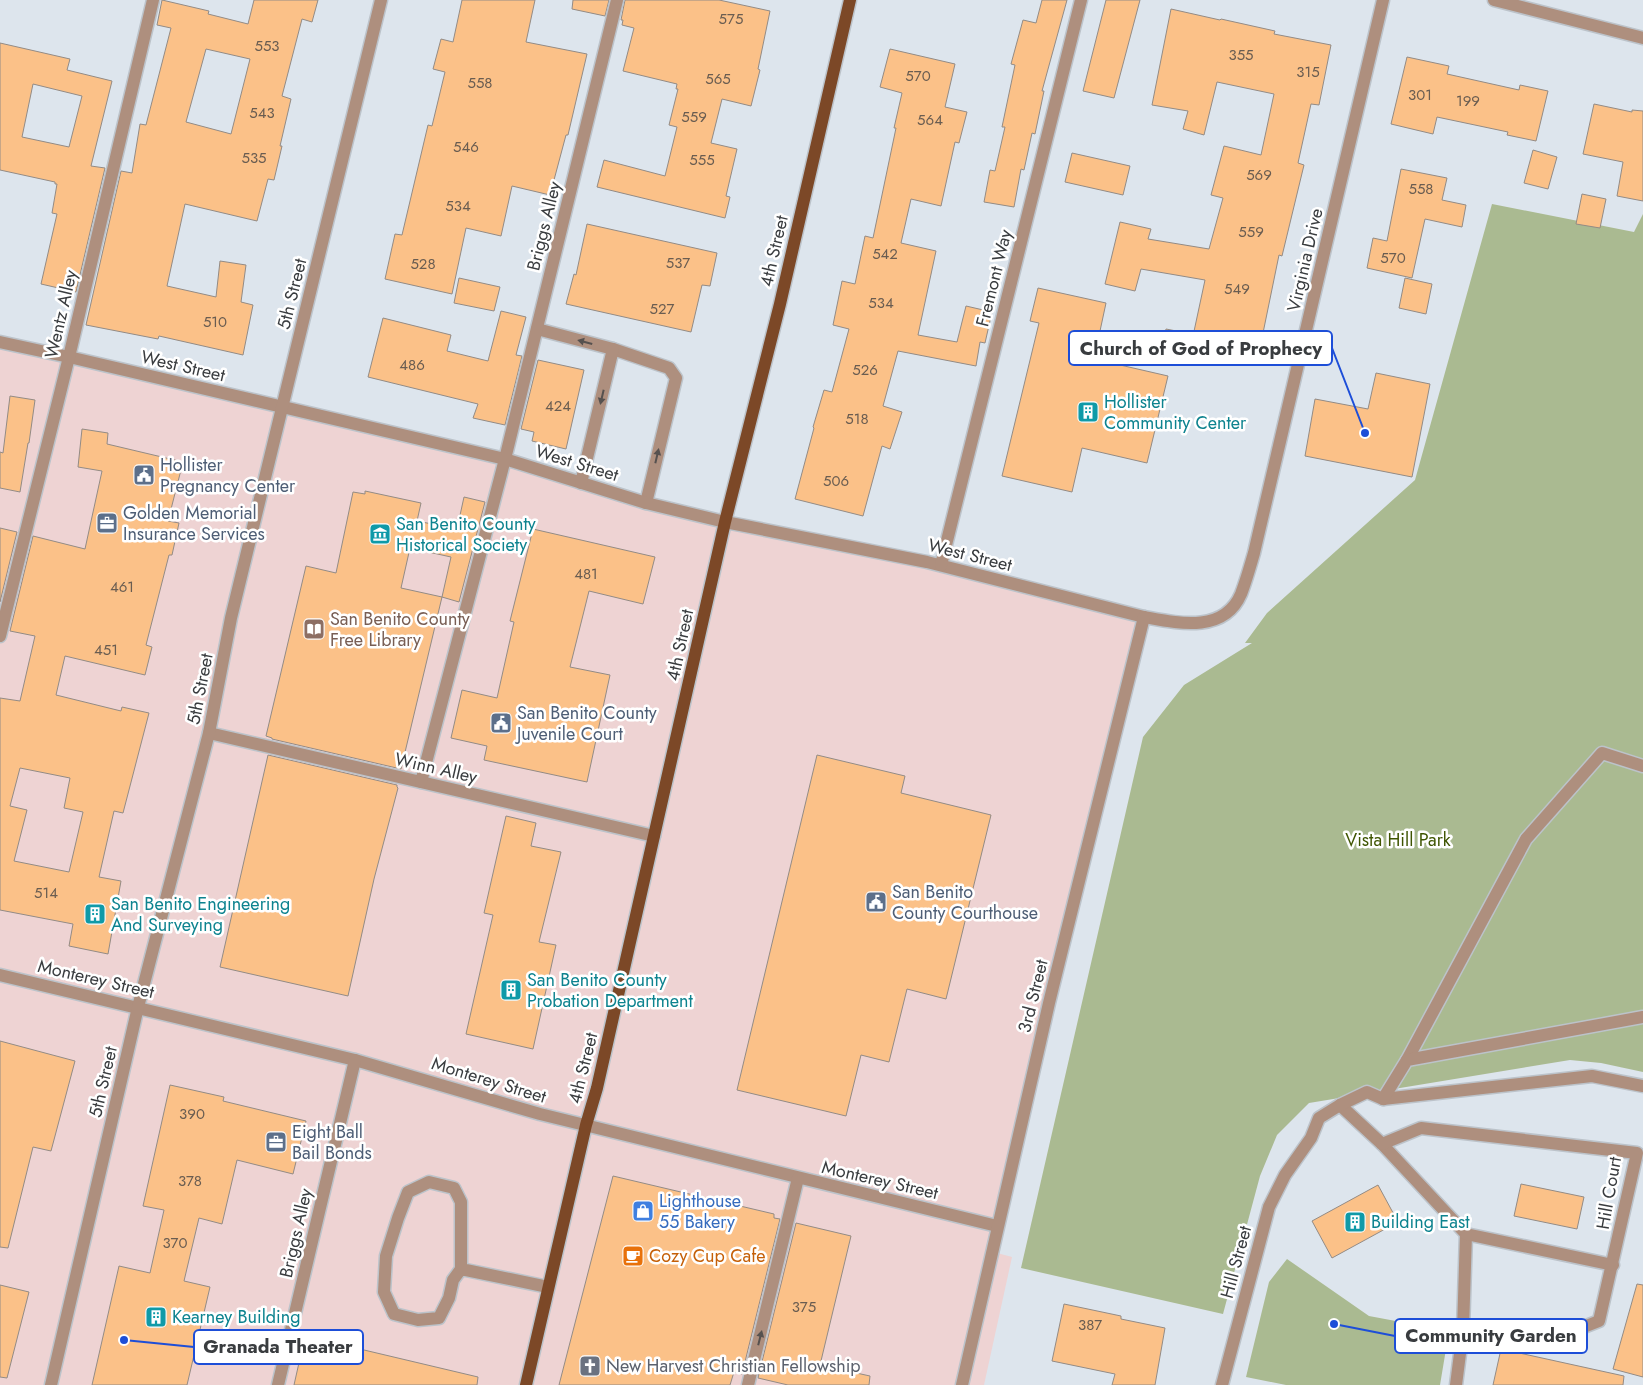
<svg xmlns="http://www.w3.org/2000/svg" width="1643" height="1385" font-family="Jost,sans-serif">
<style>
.commercial{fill:#eed3d3}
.green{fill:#aaba91}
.building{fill:#fbc188;stroke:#938b85;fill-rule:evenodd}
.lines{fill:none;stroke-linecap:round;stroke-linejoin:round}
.minor-casing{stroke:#bcc3ca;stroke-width:15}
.major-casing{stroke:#bcc3ca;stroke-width:15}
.minor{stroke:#ae8f7e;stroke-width:12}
.major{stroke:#7c4827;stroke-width:12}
.oneway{fill:#56514f}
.labels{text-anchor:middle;stroke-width:5;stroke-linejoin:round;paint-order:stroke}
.number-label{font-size:15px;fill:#6a5d51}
.street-label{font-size:18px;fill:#393c3f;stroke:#fff}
.culture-label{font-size:18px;fill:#0d838f;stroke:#fff;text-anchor:start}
.service-label{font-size:18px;fill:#4e5e75;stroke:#fff;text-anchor:start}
.education-label{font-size:18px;fill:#785e54;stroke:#fff;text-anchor:start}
.park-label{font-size:18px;fill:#3f5502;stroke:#fff}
.shop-label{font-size:18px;fill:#366cbe;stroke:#fff;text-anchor:start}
.food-label{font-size:18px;fill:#c56008;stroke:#fff;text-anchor:start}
.worship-label{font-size:18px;fill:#5b616d;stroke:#fff;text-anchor:start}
.leader{fill:none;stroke:#1d4ed8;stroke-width:2}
.callout-dot{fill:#1d4ed8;stroke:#fff;stroke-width:2}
.callout{fill:#fff;stroke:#1d4ed8;stroke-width:2}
.callout-label{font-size:19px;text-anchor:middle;font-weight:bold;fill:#393c3f}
</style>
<rect width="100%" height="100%" fill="#dde5ed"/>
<path class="commercial" d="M 0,344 L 1144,617 L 997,1253 L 1012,1257 L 984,1385 L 0,1385 Z"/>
<g class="green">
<path d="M 1492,204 L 1634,232 L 1643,214 L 1643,1072 L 1601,1063 L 1570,1060 L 1309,1103 L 1277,1135 L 1260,1176 L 1223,1314 L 1021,1268 L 1143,737 L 1184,685 L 1252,643 L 1245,643 L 1267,613 L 1415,480 Z"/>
<path d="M 1287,1259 L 1369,1316 L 1449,1331 L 1440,1385 L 1286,1385 L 1246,1377 L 1269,1282 Z"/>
</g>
<g class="building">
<path d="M 162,0 L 209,11 L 208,14 L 248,24 L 254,0 L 318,0 L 312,22 L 302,19 L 282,96 L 291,99 L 280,146 L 282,146 L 274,180 L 268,179 L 257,221 L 185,204 L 167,286 L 216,297 L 220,261 L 246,265 L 241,302 L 253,305 L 243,355 L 159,336 L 158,339 L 86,325 L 121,171 L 132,173 L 140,124 L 146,125 L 171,28 L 157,25 ZM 206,49 L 250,59 L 231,134 L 186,122 Z"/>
<path d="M 462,0 L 535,0 L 526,42 L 587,54 L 568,135 L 566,135 L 550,195 L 512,186 L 501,236 L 466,228 L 452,294 L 385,279 L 395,234 L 402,235 L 428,125 L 432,126 L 445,72 L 433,69 L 441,39 L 453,42 Z"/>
<path d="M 573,0 L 609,0 L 605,16 L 572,9 Z"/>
<path d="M 625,0 L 719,0 L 770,11 L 758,69 L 760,70 L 751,106 L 722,99 L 711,143 L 737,149 L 726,196 L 730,197 L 725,218 L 597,187 L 604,160 L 665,176 L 677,127 L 669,125 L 678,89 L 676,89 L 677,84 L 623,71 L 634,28 L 622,25 L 623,20 L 621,20 Z"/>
<path d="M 1042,0 L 1067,0 L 1042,91 L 1044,91 L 1035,134 L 1032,133 L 1024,170 L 1021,169 L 1014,207 L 984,202 L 990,170 L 995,171 L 1005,127 L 1002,127 L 1015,65 L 1011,64 L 1023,20 L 1036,23 Z"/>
<path d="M 1106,0 L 1140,0 L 1114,98 L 1083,91 Z"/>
<path d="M 1171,9 L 1220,20 L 1221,19 L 1275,31 L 1274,34 L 1331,45 L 1319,105 L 1311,104 L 1298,163 L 1304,165 L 1282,256 L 1279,255 L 1263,333 L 1267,334 L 1261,365 L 1190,350 L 1205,280 L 1141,269 L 1135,291 L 1105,284 L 1120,222 L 1151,229 L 1148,239 L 1209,249 L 1223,198 L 1211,195 L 1224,146 L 1261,155 L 1274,94 L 1217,82 L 1204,135 L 1183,129 L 1188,111 L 1152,105 Z"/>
<path d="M 0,43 L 70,59 L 67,70 L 112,81 L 91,166 L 105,168 L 76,292 L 41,284 L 57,214 L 52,213 L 57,184 L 55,184 L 55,182 L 0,170 ZM 33,84 L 82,96 L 69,147 L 22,137 Z"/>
<path d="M 890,49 L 955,64 L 945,107 L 967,112 L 959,143 L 955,142 L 941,206 L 911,199 L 901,243 L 936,251 L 918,335 L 957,342 L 966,306 L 992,312 L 985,343 L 980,342 L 976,366 L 898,351 L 883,406 L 902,412 L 890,449 L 882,446 L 863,516 L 795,499 L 814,428 L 813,427 L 824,390 L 832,392 L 849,329 L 833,325 L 842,281 L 855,284 L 865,236 L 873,238 L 896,128 L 894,128 L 902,93 L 880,87 Z"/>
<path d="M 1407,57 L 1449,66 L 1447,74 L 1519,90 L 1520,85 L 1548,91 L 1536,141 L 1507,135 L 1508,132 L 1437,117 L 1433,134 L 1391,124 Z"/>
<path d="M 1594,104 L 1632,112 L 1632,110 L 1643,111 L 1643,201 L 1617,196 L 1623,162 L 1583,154 Z"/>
<path d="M 1533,150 L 1557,157 L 1548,189 L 1524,183 Z"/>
<path d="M 1072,153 L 1130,166 L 1123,195 L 1065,182 Z"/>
<path d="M 1401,169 L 1447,178 L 1442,200 L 1466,205 L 1462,227 L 1425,219 L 1412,278 L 1367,268 L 1373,238 L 1387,241 Z"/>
<path d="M 1582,194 L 1606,199 L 1600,228 L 1576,224 Z"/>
<path d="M 587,224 L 717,253 L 710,286 L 702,285 L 691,332 L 566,304 L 574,274 L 576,275 Z"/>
<path d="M 459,278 L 500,287 L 494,311 L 454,303 Z"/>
<path d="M 1405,278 L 1432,284 L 1426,314 L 1399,308 Z"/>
<path d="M 1038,288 L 1106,303 L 1094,359 L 1168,376 L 1147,463 L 1082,448 L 1072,492 L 1002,476 L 1039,323 L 1030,321 Z"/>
<path d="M 501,311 L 526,317 L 516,355 L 522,356 L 505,425 L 473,418 L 478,404 L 368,377 L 383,318 L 451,335 L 447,351 L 488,361 Z"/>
<path d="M 1166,329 L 1192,334 L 1188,356 L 1161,350 Z"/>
<path d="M 538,360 L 584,370 L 566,449 L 532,441 L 534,432 L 521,429 Z"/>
<path d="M 1376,373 L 1430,384 L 1412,477 L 1305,456 L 1315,399 L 1368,409 Z"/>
<path d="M 10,396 L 35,400 L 29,443 L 28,443 L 20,492 L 0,488 L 0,452 L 3,453 Z"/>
<path d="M 82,429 L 108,433 L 107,444 L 183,462 L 168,521 L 179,523 L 172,555 L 169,555 L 146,645 L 152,647 L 145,675 L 65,656 L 56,695 L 121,711 L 122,707 L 149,713 L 123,813 L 114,811 L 99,877 L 121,881 L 108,954 L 69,946 L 73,924 L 0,910 L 0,698 L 20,701 L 35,636 L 10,631 L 33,536 L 85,549 L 102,471 L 78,467 ZM 20,768 L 70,778 L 64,808 L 83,812 L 69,872 L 14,861 L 27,810 L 10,806 Z"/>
<path d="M 365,491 L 421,503 L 417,521 L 457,529 L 464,497 L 485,502 L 459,602 L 442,597 L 401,769 L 272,739 L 272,738 L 266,736 L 306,566 L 336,573 L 353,492 L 365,494 ZM 410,548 L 451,557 L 442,597 L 401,588 Z"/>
<path d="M 0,528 L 17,532 L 0,602 Z"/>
<path d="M 533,529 L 655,557 L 643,604 L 589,591 L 570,667 L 610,675 L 587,782 L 484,760 L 487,746 L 451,738 L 462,690 L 497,698 L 514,622 L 510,621 Z"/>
<path d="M 268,755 L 397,785 L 397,787 L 398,788 L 374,879 L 348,996 L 220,967 Z"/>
<path d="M 817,755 L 905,776 L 901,793 L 991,815 L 946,999 L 907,989 L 889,1062 L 861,1055 L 846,1116 L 737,1090 Z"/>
<path d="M 506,816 L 536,823 L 531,846 L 561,852 L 539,942 L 556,945 L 533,1049 L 466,1034 L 493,915 L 484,913 Z"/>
<path d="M 0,1041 L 75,1061 L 51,1151 L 33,1147 L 8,1248 L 0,1247 Z"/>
<path d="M 170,1085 L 224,1097 L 223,1101 L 306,1121 L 293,1174 L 237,1160 L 222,1224 L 199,1218 L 184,1281 L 210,1287 L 187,1385 L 92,1385 L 119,1266 L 150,1273 L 164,1210 L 143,1206 Z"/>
<path d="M 613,1176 L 774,1214 L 774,1218 L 780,1219 L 742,1374 L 734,1372 L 730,1385 L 559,1385 Z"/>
<path d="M 1521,1184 L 1584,1197 L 1577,1229 L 1514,1216 Z"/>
<path d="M 1378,1185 L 1398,1222 L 1332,1258 L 1312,1221 Z"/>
<path d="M 796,1223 L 851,1236 L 820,1365 L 870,1376 L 869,1385 L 788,1385 L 758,1378 Z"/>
<path d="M 1637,1284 L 1643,1285 L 1643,1377 L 1613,1369 Z"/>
<path d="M 0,1285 L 29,1292 L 7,1378 L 0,1377 Z"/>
<path d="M 1064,1304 L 1121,1316 L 1121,1319 L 1165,1328 L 1155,1385 L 1112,1385 L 1115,1374 L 1052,1361 Z"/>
<path d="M 305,1336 L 478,1377 L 477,1385 L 294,1385 Z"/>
<path d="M 1501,1349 L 1624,1376 L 1623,1385 L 1493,1385 Z"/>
</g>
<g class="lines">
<g class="minor-casing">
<g id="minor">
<path d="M 1494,0 L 1643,38"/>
<path d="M 537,329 L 613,349 L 669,368 L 676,378 L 646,503"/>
<path d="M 0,342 L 69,357 L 505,459 L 646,503 L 725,522 L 927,562 L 1144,617 C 1177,623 1224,634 1241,594 C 1246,581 1250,567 1254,553 L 1383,0"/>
<path d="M 581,483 L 613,349"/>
<path d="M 941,565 L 1081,0"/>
<path d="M 0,636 L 69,357 L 153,0"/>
<path d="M 209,733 L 654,836"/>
<path d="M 421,782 L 505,459 L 617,0"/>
<path d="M 0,975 L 355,1060 L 540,1114 L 997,1226"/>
<path d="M 1407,1060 L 1526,839 L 1602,753 L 1643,766"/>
<path d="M 1383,1099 L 1592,1076 L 1643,1086"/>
<path d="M 1340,1105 L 1382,1144 L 1466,1234 L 1463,1330"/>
<path d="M 1382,1144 L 1421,1128 L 1637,1153 L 1599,1321 L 1543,1343 L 1463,1330 L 1456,1385"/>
<path d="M 1466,1234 L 1613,1265"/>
<path d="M 461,1269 L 461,1202 L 454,1188 L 429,1182 L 408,1192 L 398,1218 L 386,1256 L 384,1292 L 394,1314 L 418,1320 L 439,1318 L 449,1298 L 453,1280 L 461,1269 L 548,1287"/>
<path d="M 51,1385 L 138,1007 L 209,733 L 231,618 L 381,0"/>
<path d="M 278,1385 L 355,1060"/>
<path d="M 748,1385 L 798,1178"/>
<path d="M 962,1385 L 1049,1003 L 1144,617"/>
<path d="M 1222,1385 L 1269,1207 L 1285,1175 L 1311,1138 L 1319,1118 L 1340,1105 L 1367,1092 L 1383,1099 L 1407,1060 L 1643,1017"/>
</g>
</g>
<g class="major-casing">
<path id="major" d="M 526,1385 L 586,1125 L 597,1088 L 725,522 L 780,304 L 850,0"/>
</g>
<use href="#minor" class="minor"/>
<use href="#major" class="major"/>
</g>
<defs><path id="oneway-solid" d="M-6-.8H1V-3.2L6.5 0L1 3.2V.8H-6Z" transform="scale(1.25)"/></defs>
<g class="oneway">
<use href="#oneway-solid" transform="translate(585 342) rotate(-165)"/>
<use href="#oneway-solid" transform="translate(602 397) rotate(103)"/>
<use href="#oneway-solid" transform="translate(657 456) rotate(-77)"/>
<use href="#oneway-solid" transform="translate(760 1338) rotate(-76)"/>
</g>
<defs>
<g id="building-square" transform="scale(1.125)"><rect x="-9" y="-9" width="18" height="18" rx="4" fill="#0f9aa8" stroke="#fff"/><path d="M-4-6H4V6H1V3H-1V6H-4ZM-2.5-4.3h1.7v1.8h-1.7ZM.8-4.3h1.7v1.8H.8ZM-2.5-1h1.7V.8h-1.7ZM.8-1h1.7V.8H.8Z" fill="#fff"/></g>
<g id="civic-square" transform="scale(1.125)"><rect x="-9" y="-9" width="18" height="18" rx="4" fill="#5c6f8a" stroke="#fff"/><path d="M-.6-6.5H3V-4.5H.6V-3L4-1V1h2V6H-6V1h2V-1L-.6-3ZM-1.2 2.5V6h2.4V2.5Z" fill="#fff"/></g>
<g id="office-square" transform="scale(1.125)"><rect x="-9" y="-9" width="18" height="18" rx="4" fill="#5c6f8a" stroke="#fff"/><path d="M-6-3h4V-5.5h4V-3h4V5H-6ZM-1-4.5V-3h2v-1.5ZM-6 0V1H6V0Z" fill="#fff"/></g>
<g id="museum-square" transform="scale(1.125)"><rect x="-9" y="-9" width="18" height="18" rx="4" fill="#0f9aa8" stroke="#fff"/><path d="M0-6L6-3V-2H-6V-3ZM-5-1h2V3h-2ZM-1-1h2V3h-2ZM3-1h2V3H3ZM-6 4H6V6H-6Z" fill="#fff"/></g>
<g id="library-square" transform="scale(1.125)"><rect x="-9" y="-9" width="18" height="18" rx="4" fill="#8d6e63" stroke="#fff"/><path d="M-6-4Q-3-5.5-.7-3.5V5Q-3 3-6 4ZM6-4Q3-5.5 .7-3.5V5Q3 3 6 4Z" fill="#fff"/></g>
<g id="shop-square" transform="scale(1.125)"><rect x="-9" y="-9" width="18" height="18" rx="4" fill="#3f7fe0" stroke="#fff"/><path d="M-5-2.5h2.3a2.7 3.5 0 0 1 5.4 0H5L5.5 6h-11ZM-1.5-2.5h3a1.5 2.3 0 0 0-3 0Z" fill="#fff"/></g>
<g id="cafe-square" transform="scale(1.125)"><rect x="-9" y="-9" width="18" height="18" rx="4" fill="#e8710a" stroke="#fff"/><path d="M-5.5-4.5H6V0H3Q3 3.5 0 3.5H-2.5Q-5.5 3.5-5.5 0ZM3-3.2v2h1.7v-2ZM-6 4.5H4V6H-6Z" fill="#fff"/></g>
<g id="church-square" transform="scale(1.125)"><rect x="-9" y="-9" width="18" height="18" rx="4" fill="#6b7280" stroke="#fff"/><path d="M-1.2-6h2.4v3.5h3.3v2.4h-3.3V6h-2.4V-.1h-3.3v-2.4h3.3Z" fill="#fff"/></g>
</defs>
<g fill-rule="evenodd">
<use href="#building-square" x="1088" y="412"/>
<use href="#civic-square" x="144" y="475"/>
<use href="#office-square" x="107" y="523"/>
<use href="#museum-square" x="380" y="534"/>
<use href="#library-square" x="314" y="629"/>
<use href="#civic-square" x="501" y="723"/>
<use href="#civic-square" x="876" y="902"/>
<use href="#building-square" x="95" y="914"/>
<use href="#building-square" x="511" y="990"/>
<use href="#office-square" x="276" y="1142"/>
<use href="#shop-square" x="643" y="1211"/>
<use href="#building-square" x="1355" y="1222"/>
<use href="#cafe-square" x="633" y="1256"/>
<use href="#building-square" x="156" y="1317"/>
<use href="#church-square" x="590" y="1366"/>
</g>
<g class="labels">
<g class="number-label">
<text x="731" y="24">575</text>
<text x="267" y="51">553</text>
<text x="1241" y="60">355</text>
<text x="1308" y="77">315</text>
<text x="918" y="81">570</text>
<text x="718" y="84">565</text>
<text x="480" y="88">558</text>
<text x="1420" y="100">301</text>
<text x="1468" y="106">199</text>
<text x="262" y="118">543</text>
<text x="694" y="122">559</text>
<text x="930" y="125">564</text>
<text x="466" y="152">546</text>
<text x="254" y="163">535</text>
<text x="702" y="165">555</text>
<text x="1259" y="180">569</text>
<text x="1421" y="194">558</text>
<text x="458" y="211">534</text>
<text x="1251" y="237">559</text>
<text x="885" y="259">542</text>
<text x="1393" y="263">570</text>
<text x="678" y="268">537</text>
<text x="423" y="269">528</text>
<text x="1237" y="294">549</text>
<text x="881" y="308">534</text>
<text x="662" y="314">527</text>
<text x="215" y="327">510</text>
<text x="412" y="370">486</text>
<text x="865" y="375">526</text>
<text x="558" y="411">424</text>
<text x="857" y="424">518</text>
<text x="836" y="486">506</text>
<text x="586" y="579">481</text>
<text x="122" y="592">461</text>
<text x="106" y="655">451</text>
<text x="46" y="898">514</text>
<text x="192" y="1119">390</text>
<text x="190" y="1186">378</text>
<text x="175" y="1248">370</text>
<text x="804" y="1312">375</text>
<text x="1090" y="1330">387</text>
</g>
<g class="street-label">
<text transform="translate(544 226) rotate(-76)" y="6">Briggs Alley</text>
<text transform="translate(774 251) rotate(-77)" y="6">4th Street</text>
<text transform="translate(1305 260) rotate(-77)" y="6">Virginia Drive</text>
<text transform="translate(994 278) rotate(-76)" y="6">Fremont Way</text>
<text transform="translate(292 294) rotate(-76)" y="6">5th Street</text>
<text transform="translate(61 314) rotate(-77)" y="6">Wentz Alley</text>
<text transform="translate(183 366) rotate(13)" y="6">West Street</text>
<text transform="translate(577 463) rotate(17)" y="6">West Street</text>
<text transform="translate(970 555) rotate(14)" y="6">West Street</text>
<text transform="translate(680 645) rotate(-78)" y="6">4th Street</text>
<text transform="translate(200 689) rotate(-79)" y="6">5th Street</text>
<text transform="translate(436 768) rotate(13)" y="6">Winn Alley</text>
<text transform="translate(96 979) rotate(13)" y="6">Monterey Street</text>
<text transform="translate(1033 996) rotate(-76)" y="6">3rd Street</text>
<text transform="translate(583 1068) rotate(-76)" y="6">4th Street</text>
<text transform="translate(489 1080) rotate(17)" y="6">Monterey Street</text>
<text transform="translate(103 1082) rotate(-77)" y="6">5th Street</text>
<text transform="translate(880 1180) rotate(13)" y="6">Monterey Street</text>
<text transform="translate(1609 1193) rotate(-80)" y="6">Hill Court</text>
<text transform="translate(296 1233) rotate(-77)" y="6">Briggs Alley</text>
<text transform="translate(1236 1262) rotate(-75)" y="6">Hill Street</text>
</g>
<g class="culture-label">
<text x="1104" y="408">Hollister<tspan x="1104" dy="21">Community Center</tspan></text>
<text x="396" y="530">San Benito County<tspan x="396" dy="21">Historical Society</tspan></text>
<text x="111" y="910">San Benito Engineering<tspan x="111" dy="21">And Surveying</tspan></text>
<text x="527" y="986">San Benito County<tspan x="527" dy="21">Probation Department</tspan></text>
<text x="1371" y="1228">Building East</text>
<text x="172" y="1323">Kearney Building</text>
</g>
<g class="service-label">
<text x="160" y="471">Hollister<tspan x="160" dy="21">Pregnancy Center</tspan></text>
<text x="123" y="519">Golden Memorial<tspan x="123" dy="21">Insurance Services</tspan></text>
<text x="517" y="719">San Benito County<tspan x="517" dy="21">Juvenile Court</tspan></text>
<text x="892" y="898">San Benito<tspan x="892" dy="21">County Courthouse</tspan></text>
<text x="292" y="1138">Eight Ball<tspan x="292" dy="21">Bail Bonds</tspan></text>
</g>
<g class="education-label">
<text x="330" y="625">San Benito County<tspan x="330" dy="21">Free Library</tspan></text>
</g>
<g class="park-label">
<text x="1398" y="846">Vista Hill Park</text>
</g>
<g class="shop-label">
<text x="659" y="1207">Lighthouse<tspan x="659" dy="21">55 Bakery</tspan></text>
</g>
<g class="food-label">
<text x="649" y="1262">Cozy Cup Cafe</text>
</g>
<g class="worship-label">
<text x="606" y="1372">New Harvest Christian Fellowship</text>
</g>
</g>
<path class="leader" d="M1365 433L1332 348M1334 1324L1395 1336M124 1340L194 1347"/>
<g class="callout-dot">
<circle cx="1365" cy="433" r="5"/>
<circle cx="1334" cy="1324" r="5"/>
<circle cx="124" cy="1340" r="5"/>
</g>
<g class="callout">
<rect x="1069" y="331" width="263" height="34" rx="5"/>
<rect x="1395" y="1319" width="192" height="34" rx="5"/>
<rect x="194" y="1330" width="169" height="34" rx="5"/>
</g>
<g class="callout-label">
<text x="1201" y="355">Church of God of Prophecy</text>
<text x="1491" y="1342">Community Garden</text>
<text x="278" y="1353">Granada Theater</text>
</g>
</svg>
